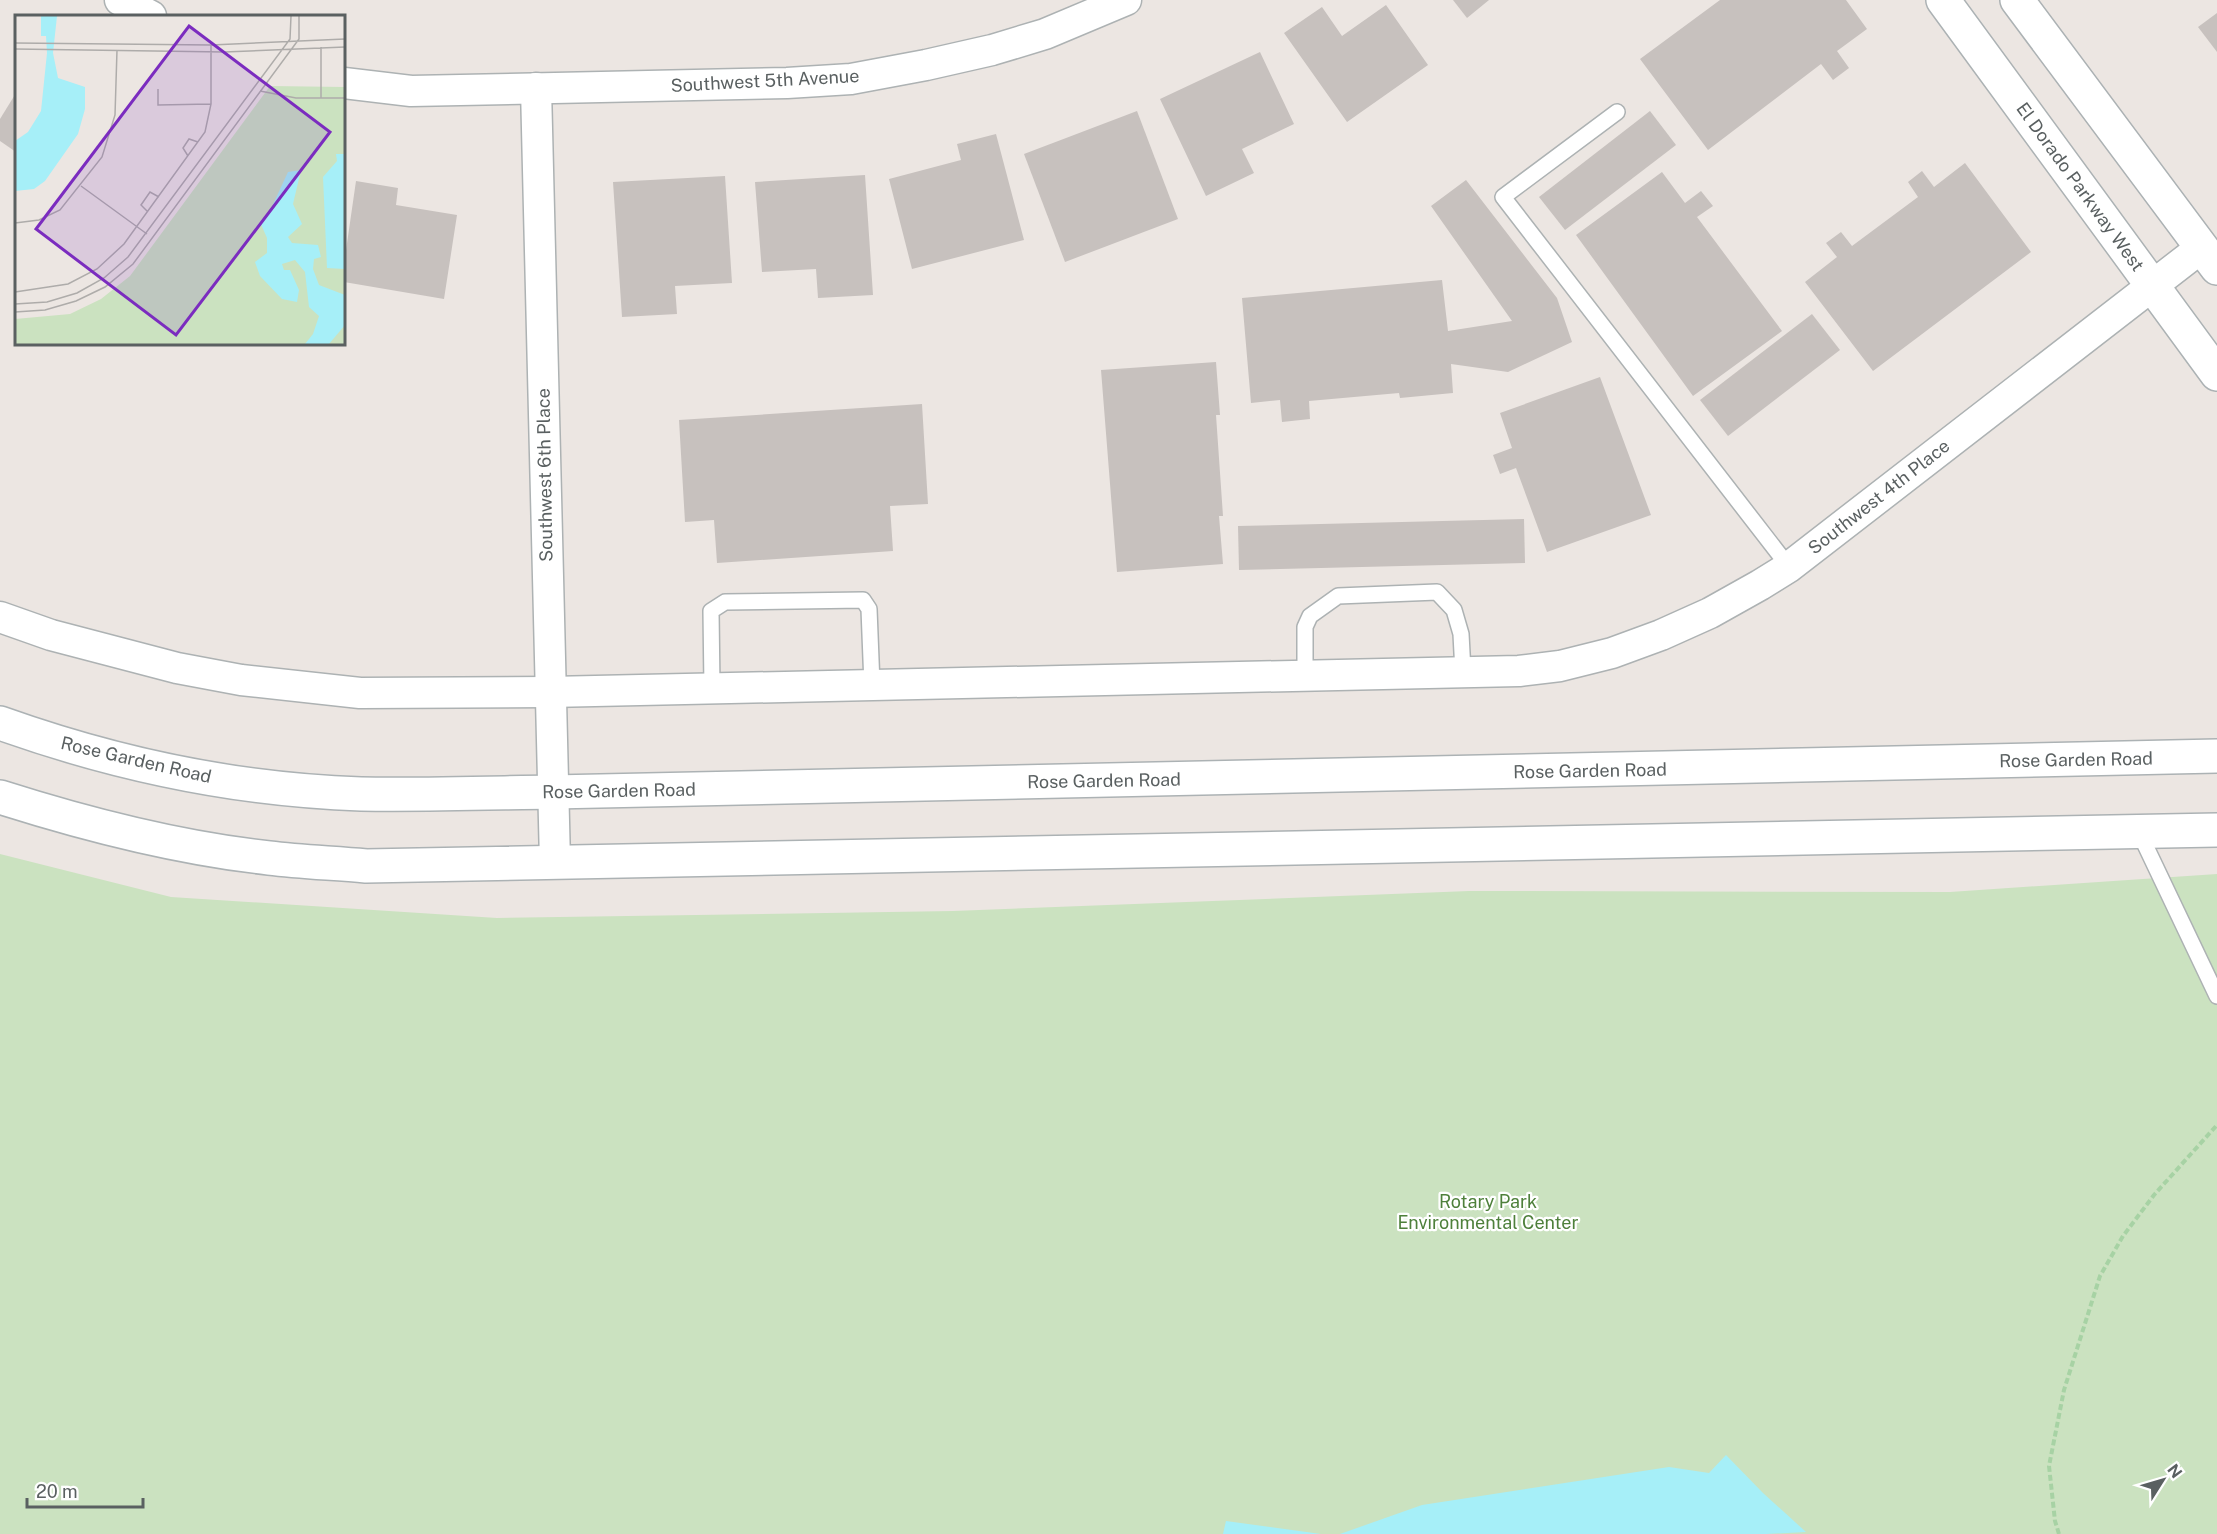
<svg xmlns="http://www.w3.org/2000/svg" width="2217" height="1534" font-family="'Public Sans',sans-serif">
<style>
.green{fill:#cbe2c0}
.water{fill:#a6eff8}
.building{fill:#c7c1be}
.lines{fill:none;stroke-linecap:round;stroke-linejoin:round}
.lane-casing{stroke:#adb2b3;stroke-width:18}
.street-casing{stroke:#adb2b3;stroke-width:33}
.secondary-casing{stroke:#acb2b4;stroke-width:36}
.path{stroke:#a7d2a4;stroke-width:4;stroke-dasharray:6 3;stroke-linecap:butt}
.lane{stroke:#fff;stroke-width:15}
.street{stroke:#fff;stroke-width:30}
.secondary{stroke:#fff;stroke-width:33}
.labels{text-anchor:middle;stroke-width:4.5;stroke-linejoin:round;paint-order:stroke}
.street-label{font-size:18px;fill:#5a6061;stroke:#fff}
.park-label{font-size:18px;fill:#4e803b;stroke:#fff}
.inset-road{fill:none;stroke:#aeacaa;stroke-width:1.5}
.view{fill:#7b2cbf;fill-opacity:0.15;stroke:#7b2cbf;stroke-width:3}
.inset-edge{fill:none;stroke:#5a6061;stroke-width:3}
</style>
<rect width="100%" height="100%" fill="#ece6e2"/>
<path class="green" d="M 0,854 L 171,897 L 497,918 L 953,911 L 1469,891 L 1950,892 L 2217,874 L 2217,1534 L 0,1534 Z"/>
<g class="water">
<path d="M 1726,1455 L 1763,1493 L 1806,1532 L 1766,1534 L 1340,1534 L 1422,1505 L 1669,1467 L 1709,1473 Z"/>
<path d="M 1226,1521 L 1321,1534 L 1223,1534 Z"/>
</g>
<g class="building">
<path d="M 1453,0 L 1489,0 L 1467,18 Z"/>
<path d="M 1720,0 L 1846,0 L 1867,29 L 1837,51 L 1849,68 L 1833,80 L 1821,64 L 1708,150 L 1640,59 Z"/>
<path d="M 1386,5 L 1428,65 L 1347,122 L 1284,33 L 1322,7 L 1342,36 Z"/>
<path d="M 2217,13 L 2217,52 L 2198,27 Z"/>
<path d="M 1260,52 L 1294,124 L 1242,149 L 1254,173 L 1206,196 L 1160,99 Z"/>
<path d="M 16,93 L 16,152 L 0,141 L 0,119 Z"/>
<path d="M 1137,111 L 1178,219 L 1065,262 L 1024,154 Z"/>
<path d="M 1650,111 L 1676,145 L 1565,230 L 1539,197 Z"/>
<path d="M 996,134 L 1024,240 L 912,269 L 889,179 L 961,160 L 957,144 Z"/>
<path d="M 1965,163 L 2031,252 L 1873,371 L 1805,282 L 1837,257 L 1826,243 L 1841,232 L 1852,246 L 1918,197 L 1908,182 L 1922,171 L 1934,187 Z"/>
<path d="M 1662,172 L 1685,203 L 1701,191 L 1713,206 L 1697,217 L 1782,331 L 1693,396 L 1576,235 Z"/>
<path d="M 865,175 L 873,295 L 818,298 L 816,269 L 762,272 L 755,182 Z"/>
<path d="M 725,176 L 732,283 L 675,286 L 677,314 L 622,317 L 613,182 Z"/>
<path d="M 1466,180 L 1557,298 L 1572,342 L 1508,372 L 1451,364 L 1453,393 L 1400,398 L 1399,393 L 1309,401 L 1310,419 L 1282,422 L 1280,400 L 1251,403 L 1242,298 L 1442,280 L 1448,331 L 1512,321 L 1431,206 Z"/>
<path d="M 356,181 L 398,188 L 396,205 L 457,215 L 444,299 L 344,282 L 344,264 Z"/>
<path d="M 1812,314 L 1840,350 L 1728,436 L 1700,400 Z"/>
<path d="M 1216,362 L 1220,415 L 1216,415 L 1223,516 L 1219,516 L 1223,564 L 1117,572 L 1101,370 Z"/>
<path d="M 1600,377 L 1651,515 L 1547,552 L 1516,468 L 1500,474 L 1493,455 L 1512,448 L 1500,413 Z"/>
<path d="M 922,404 L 928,504 L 890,506 L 893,551 L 717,563 L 714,520 L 685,522 L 679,420 Z"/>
<path d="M 1524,519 L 1525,563 L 1239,570 L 1238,526 Z"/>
</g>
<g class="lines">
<g class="lane-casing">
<g id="lane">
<path d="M 1617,112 L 1503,197 L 1789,567"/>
<path d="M 1305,675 L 1305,627 L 1310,616 L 1338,596 L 1437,592 L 1454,610 L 1461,634 L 1463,672"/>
<path d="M 712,688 L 711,611 L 725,602 L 863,600 L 869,609 L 872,685"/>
<path d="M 2139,832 L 2217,996"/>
</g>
</g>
<g class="street-casing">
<g id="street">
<path d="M 120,0 L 151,16"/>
<path d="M 344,83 L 411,91 L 787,83 L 851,79 L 926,65 L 992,50 L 1045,34 L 1126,0"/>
<path d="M 536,88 L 555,862"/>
<path d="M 0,617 L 51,635 L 177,668 L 241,680 L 360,693 L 550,692 L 1519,671 L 1560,666 L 1612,653 L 1661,635 L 1710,613 L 1760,585 L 1789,567 L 2201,248"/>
</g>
</g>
<g class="secondary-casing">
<g id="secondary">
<path d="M 1943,0 L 2217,374"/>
<path d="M 2017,0 L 2217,268"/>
<path d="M 0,723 C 115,764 239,790 361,794 C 425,795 489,793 553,792 L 2217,756"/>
<path d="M 0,797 C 88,825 177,848 269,858 C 301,862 334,863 366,866 L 2217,830"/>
</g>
</g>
<path class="path" d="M 2059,1534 L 2055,1521 L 2049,1466 L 2064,1390 L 2100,1276 L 2123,1236 L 2154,1195 L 2217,1125"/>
<use href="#lane" class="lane"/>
<use href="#street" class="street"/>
<use href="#secondary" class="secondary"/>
</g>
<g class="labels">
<g class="street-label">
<text transform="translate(765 81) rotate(-3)" y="6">Southwest 5th Avenue</text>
<text transform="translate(2080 187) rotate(54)" y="6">El Dorado Parkway West</text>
<text transform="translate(545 475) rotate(-91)" y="6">Southwest 6th Place</text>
<text transform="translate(1879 497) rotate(-38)" y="6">Southwest 4th Place</text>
<text transform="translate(136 760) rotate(13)" y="6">Rose Garden Road</text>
<text transform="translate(2076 760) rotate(-1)" y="6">Rose Garden Road</text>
<text transform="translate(1590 771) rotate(-1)" y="6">Rose Garden Road</text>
<text transform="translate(1104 781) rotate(-1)" y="6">Rose Garden Road</text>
<text transform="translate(619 791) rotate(-1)" y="6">Rose Garden Road</text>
</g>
<g class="park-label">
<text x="1488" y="1208">Rotary Park<tspan x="1488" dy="21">Environmental Center</tspan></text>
</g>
</g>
<g transform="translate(15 15)">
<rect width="330" height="330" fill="#ece6e2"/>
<path d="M 255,71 L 330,72 L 330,329 L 0,329 L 0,304 L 55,299 L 86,284 L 115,261 Z" fill="#cbe2c0"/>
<path d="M 26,1 L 42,1 L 38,38 L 43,63 L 70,72 L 70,94 L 63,119 L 30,166 L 19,174 L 0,176 L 0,126 L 13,117 L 26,96 L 32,38 L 31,21 L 26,21 ZM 321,139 L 329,139 L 330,254 L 312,253 L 308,162 L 322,146 ZM 286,155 L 278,189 L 287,209 L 273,222 L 277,228 L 303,230 L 306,242 L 299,244 L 298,254 L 304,270 L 330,280 L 330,310 L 314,329 L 281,329 L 290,329 L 298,319 L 304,301 L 294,292 L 290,257 L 280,245 L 267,249 L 269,255 L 275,255 L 284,275 L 282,287 L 267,284 L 245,261 L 240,247 L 252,238 L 252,223 L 245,207 L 254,198 L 273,157 Z" fill="#a6eff8"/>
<path class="inset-road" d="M 0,28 L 196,30 L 330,24M 0,34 L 209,37 L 330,32M 143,74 L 143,90 L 196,89M 245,76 L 281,83 L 330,83M 306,83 L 306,32M 173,141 L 168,133 L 174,124 L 183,127M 66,171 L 132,219M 133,197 L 126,190 L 135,177 L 144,182M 0,208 L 24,205 L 45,195 L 87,142 L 100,100 L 102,35M 0,277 L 53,269 L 82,254 L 109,229 L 190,117 L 196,89 L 196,30M 0,289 L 32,287 L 62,278 L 89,263 L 113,242 L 275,24 L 276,1M 0,297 L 30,295 L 61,286 L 90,272 L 118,249 L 284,24 L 284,1"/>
<path class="view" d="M 174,11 L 315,117 L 161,320 L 21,214 Z"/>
<rect width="330" height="330" class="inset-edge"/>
</g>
<g transform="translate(2163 1480) rotate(53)" stroke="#ffffff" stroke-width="4.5" paint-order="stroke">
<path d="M0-4.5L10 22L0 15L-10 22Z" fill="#5a6061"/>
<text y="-9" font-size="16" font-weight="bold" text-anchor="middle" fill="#5a6061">N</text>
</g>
<path d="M27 1498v9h116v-9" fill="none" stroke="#5a6061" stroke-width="3"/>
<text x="36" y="1498" font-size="18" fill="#5a6061" stroke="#ffffff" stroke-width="4.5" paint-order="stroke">20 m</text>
</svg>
